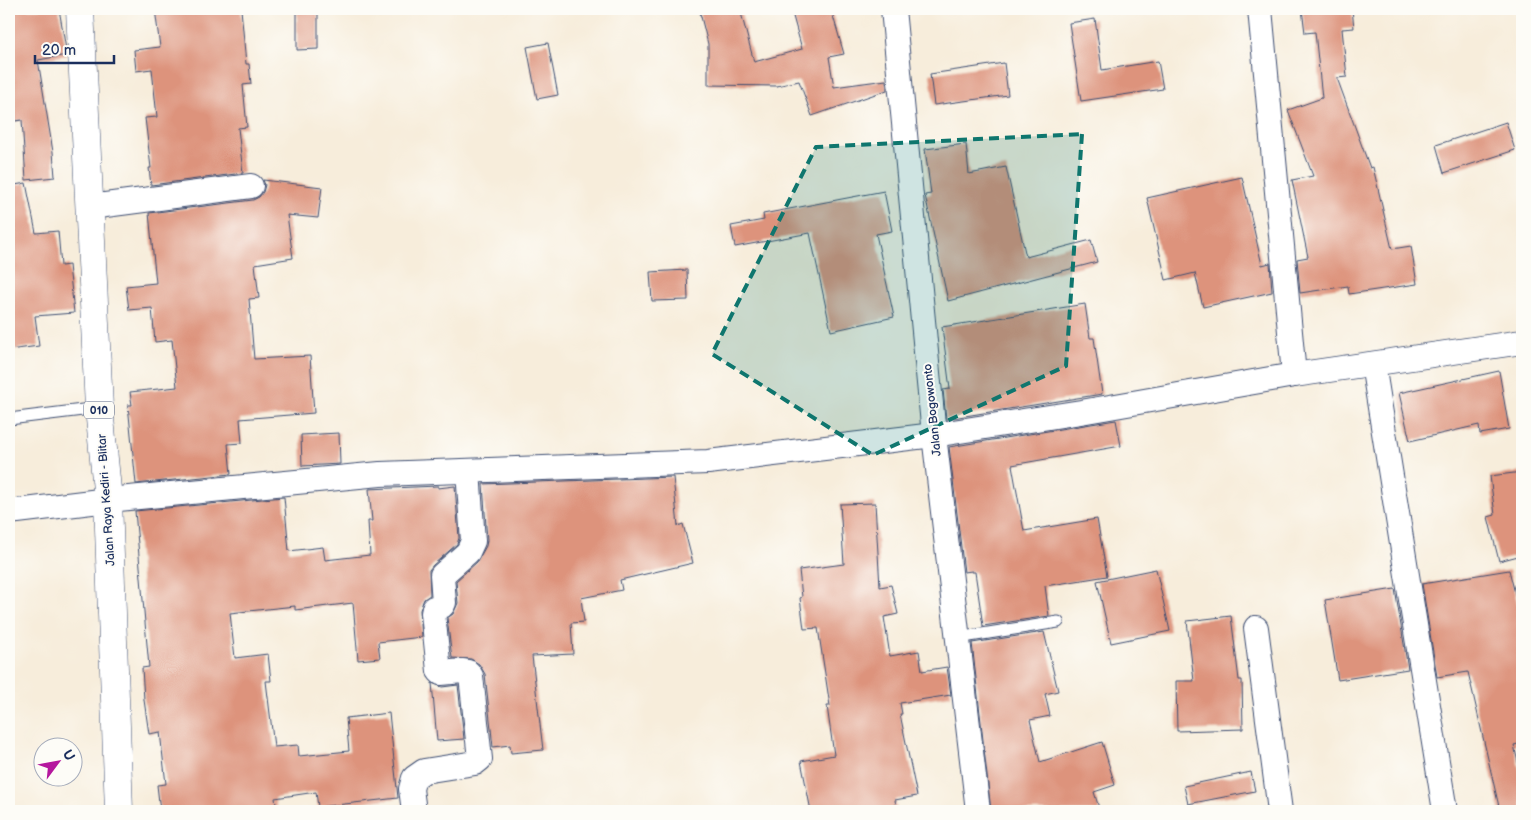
<svg xmlns="http://www.w3.org/2000/svg" width="1531" height="820" font-family="'Balsamiq Sans',sans-serif">
<style>
.building{fill:#dd937c}
.lines{fill:none;stroke-linecap:round;stroke-linejoin:round}
.lane-casing{stroke:#3c4c71;stroke-width:13}
.street-casing{stroke:#3c4c71;stroke-width:26}
.primary-casing{stroke:#3c4c71;stroke-width:29}
.lane{stroke:#fff;stroke-width:11}
.street{stroke:#fff;stroke-width:24}
.primary{stroke:#fff;stroke-width:28}
.marked{fill:#0f766e;fill-opacity:0.2;stroke:#0f766e;stroke-width:4;stroke-dasharray:10 6;stroke-linejoin:round}
.labels{text-anchor:middle;stroke-width:4;stroke-linejoin:round;paint-order:stroke}
.shield{fill:#fdfcf7;stroke:#5f6c8c;stroke-width:1}
.shield-label{font-size:11px;font-weight:bold;fill:#1b2f5e}
.street-label{font-size:12px;fill:#1b2f5e;stroke:#fdfcf7}
</style>
<rect width="100%" height="100%" fill="#fdfcf7"/>
<filter id="ink" filterUnits="userSpaceOnUse"><feTurbulence type="fractalNoise" baseFrequency=".02" numOctaves="2"/><feDisplacementMap in="SourceGraphic" scale="10" xChannelSelector="R" yChannelSelector="G"/><feConvolveMatrix kernelMatrix="1 2 1 2 8 2 1 2 1" color-interpolation-filters="sRGB"/></filter>
<filter id="wash" filterUnits="userSpaceOnUse"><feTurbulence type="fractalNoise" baseFrequency=".0096" numOctaves="4" result="noise"/><feDisplacementMap in="SourceGraphic" scale="20" xChannelSelector="R" yChannelSelector="G"/><feGaussianBlur stdDeviation="1.12" result="paint"/><feColorMatrix in="noise" values="0 0 0 0 0 0 0 0 0 0 0 0 0 0 0 0 0 1.4 0 .05"/><feComposite in="paint" operator="in"/></filter>
<g filter="url(#wash)">
<rect width="100%" height="100%" fill="#f7eddb"/>
<g id="blocks">
<g class="building">
<path d="M 9,9 L 59,9 L 67,55 L 38,60 L 53,152 L 55,177 L 26,180 L 22,120 L 9,122 Z"/>
<path d="M 155,9 L 241,9 L 246,64 L 249,64 L 251,84 L 243,85 L 247,127 L 238,128 L 243,173 L 151,185 L 149,168 L 151,168 L 145,118 L 157,117 L 152,69 L 136,71 L 134,50 L 160,47 Z"/>
<path d="M 297,9 L 318,9 L 318,49 L 297,50 Z"/>
<path d="M 699,9 L 740,9 L 754,62 L 802,49 L 791,9 L 831,9 L 844,54 L 829,57 L 834,87 L 886,80 L 887,90 L 812,116 L 799,81 L 777,86 L 708,85 L 708,44 Z"/>
<path d="M 1302,9 L 1352,9 L 1354,28 L 1342,29 L 1347,77 L 1337,78 L 1370,168 L 1373,167 L 1392,249 L 1411,246 L 1417,284 L 1349,294 L 1348,286 L 1300,293 L 1297,259 L 1308,257 L 1292,180 L 1313,176 L 1288,110 L 1322,98 L 1315,32 L 1305,33 Z"/>
<path d="M 1095,19 L 1102,70 L 1158,61 L 1163,89 L 1081,101 L 1069,23 Z"/>
<path d="M 548,43 L 558,95 L 537,99 L 527,47 Z"/>
<path d="M 1004,63 L 1008,95 L 934,105 L 930,74 Z"/>
<path d="M 1506,122 L 1515,150 L 1444,173 L 1436,145 Z"/>
<path d="M 966,144 L 969,174 L 1006,167 L 1026,257 L 1091,240 L 1097,262 L 948,301 L 925,195 L 931,194 L 925,149 Z"/>
<path d="M 1242,177 L 1262,265 L 1270,263 L 1272,292 L 1203,307 L 1195,273 L 1166,280 L 1147,198 Z"/>
<path d="M 263,180 L 322,187 L 318,218 L 287,215 L 293,258 L 255,264 L 259,298 L 249,299 L 254,359 L 310,356 L 314,413 L 240,419 L 242,443 L 228,444 L 231,474 L 136,484 L 128,405 L 132,405 L 130,392 L 177,387 L 172,340 L 155,342 L 152,308 L 129,310 L 126,286 L 156,283 L 149,213 L 253,200 L 259,197 L 263,192 L 265,185 Z"/>
<path d="M 26,183 L 36,233 L 58,231 L 61,266 L 69,265 L 74,313 L 35,316 L 39,346 L 9,350 L 9,186 Z"/>
<path d="M 884,191 L 892,231 L 876,234 L 894,317 L 831,331 L 810,233 L 735,247 L 731,226 L 764,220 L 763,214 Z"/>
<path d="M 687,270 L 688,300 L 652,301 L 650,272 Z"/>
<path d="M 1085,304 L 1090,338 L 1094,338 L 1102,394 L 946,419 L 943,390 L 950,389 L 942,327 Z"/>
<path d="M 1499,371 L 1509,429 L 1480,434 L 1479,425 L 1410,441 L 1399,393 Z"/>
<path d="M 1116,420 L 1121,446 L 1012,465 L 1024,531 L 1097,519 L 1107,576 L 1045,586 L 1049,616 L 983,626 L 975,572 L 972,572 L 972,571 L 964,572 L 949,447 Z"/>
<path d="M 339,433 L 340,464 L 302,466 L 301,435 Z"/>
<path d="M 1522,472 L 1522,555 L 1499,561 L 1488,517 L 1495,515 L 1490,476 Z"/>
<path d="M 673,477 L 678,526 L 683,524 L 693,563 L 620,580 L 622,590 L 581,598 L 584,622 L 571,623 L 573,654 L 532,656 L 543,750 L 511,753 L 510,745 L 493,747 L 485,674 L 479,664 L 471,659 L 452,658 L 447,618 L 453,614 L 458,603 L 456,581 L 477,562 L 486,546 L 487,540 L 483,484 Z"/>
<path d="M 438,486 L 438,488 L 455,486 L 459,538 L 457,544 L 433,565 L 429,570 L 430,595 L 424,599 L 420,610 L 422,637 L 378,642 L 380,658 L 358,660 L 353,603 L 295,610 L 295,606 L 230,613 L 235,658 L 268,654 L 271,681 L 266,681 L 274,747 L 298,745 L 299,756 L 349,751 L 346,718 L 389,713 L 398,798 L 318,807 L 316,792 L 275,798 L 277,811 L 160,811 L 157,785 L 166,784 L 160,732 L 149,734 L 144,700 L 142,668 L 149,667 L 135,511 L 284,497 L 289,551 L 323,547 L 325,560 L 370,555 L 368,521 L 372,521 L 369,489 Z"/>
<path d="M 875,503 L 880,587 L 891,585 L 898,614 L 884,617 L 890,656 L 919,651 L 922,671 L 947,667 L 951,695 L 900,703 L 902,714 L 900,714 L 917,796 L 895,800 L 897,811 L 811,811 L 801,761 L 834,755 L 827,706 L 830,706 L 818,628 L 804,629 L 800,598 L 802,597 L 799,570 L 844,564 L 840,504 Z"/>
<path d="M 1156,569 L 1170,631 L 1111,643 L 1097,581 Z"/>
<path d="M 1509,570 L 1522,621 L 1522,743 L 1514,745 L 1522,780 L 1522,811 L 1500,811 L 1468,672 L 1437,677 L 1422,584 Z"/>
<path d="M 1395,589 L 1408,669 L 1338,680 L 1325,600 Z"/>
<path d="M 1231,616 L 1239,680 L 1242,680 L 1243,729 L 1177,731 L 1176,681 L 1194,681 L 1187,621 Z"/>
<path d="M 1044,632 L 1058,691 L 1045,694 L 1050,716 L 1030,720 L 1040,762 L 1102,742 L 1115,785 L 1094,792 L 1100,811 L 991,811 L 972,643 Z"/>
<path d="M 432,683 L 442,687 L 458,685 L 464,739 L 437,741 Z"/>
<path d="M 1251,772 L 1255,791 L 1188,804 L 1184,786 Z"/>
</g>
</g>
</g>
<g filter="url(#ink)">
<use href="#blocks" fill-opacity="0" stroke="#3c4c71" stroke-width="1"/>
<g class="lines">
<g class="lane-casing">
<g id="lane">
<path d="M 9,419 L 99,408"/>
<path d="M 957,638 L 1058,622"/>
</g>
</g>
<g class="street-casing">
<g id="street">
<path d="M 893,9 L 934,435 L 978,811"/>
<path d="M 1260,9 L 1294,375"/>
<path d="M 90,207 L 251,186"/>
<path d="M 1373,364 L 1445,811"/>
<path d="M 9,512 L 108,500 L 380,474 L 708,462 L 934,435 L 1081,412 L 1294,375 L 1522,342"/>
<path d="M 1256,628 L 1280,811"/>
<path d="M 414,811 L 411,789 L 414,778 L 424,771 L 475,763 L 480,759 L 471,676 L 468,672 L 463,671 L 441,673 L 439,671 L 433,613 L 434,608 L 442,606 L 444,603 L 442,575 L 468,552 L 473,541 L 468,471"/>
</g>
</g>
<g class="primary-casing">
<path id="primary" d="M 80,9 L 99,408 L 108,500 L 119,811"/>
</g>
<use href="#lane" class="lane"/>
<use href="#street" class="street"/>
<use href="#primary" class="primary"/>
</g>
</g>
<path class="marked" d="M 1082,134 L 1066,366 L 873,455 L 712,354 L 816,147 Z"/>
<g class="labels">
<rect class="shield" x="84" y="401.5" width="30" height="17" rx="4"/>
<g class="shield-label">
<text x="99" y="414">010</text>
</g>
<g class="street-label">
<text transform="translate(932 410) rotate(-96)" y="4">Jalan Bogowonto</text>
<text transform="translate(106 500) rotate(-94)" y="4">Jalan Raya Kediri - Blitar</text>
</g>
</g>
<rect width="1531" height="820" fill="none" stroke="#fdfcf7" stroke-width="30"/>
<g transform="translate(58 762) rotate(58)"><circle r="24" fill="#fdfcf7" stroke="#a3aaba"/>
<path d="M0-4L9 19L0 12L-9 19Z" fill="#b5179e"/>
<text y="-8" font-size="14" font-weight="bold" text-anchor="middle" fill="#1b2f5e">U</text>
</g>
<path d="M35 55v8h79v-8" fill="none" stroke="#1b2f5e" stroke-width="2.5"/>
<text x="42" y="55" font-size="15" fill="#1b2f5e" stroke="#fdfcf7" stroke-width="4" paint-order="stroke">20 m</text>
</svg>
